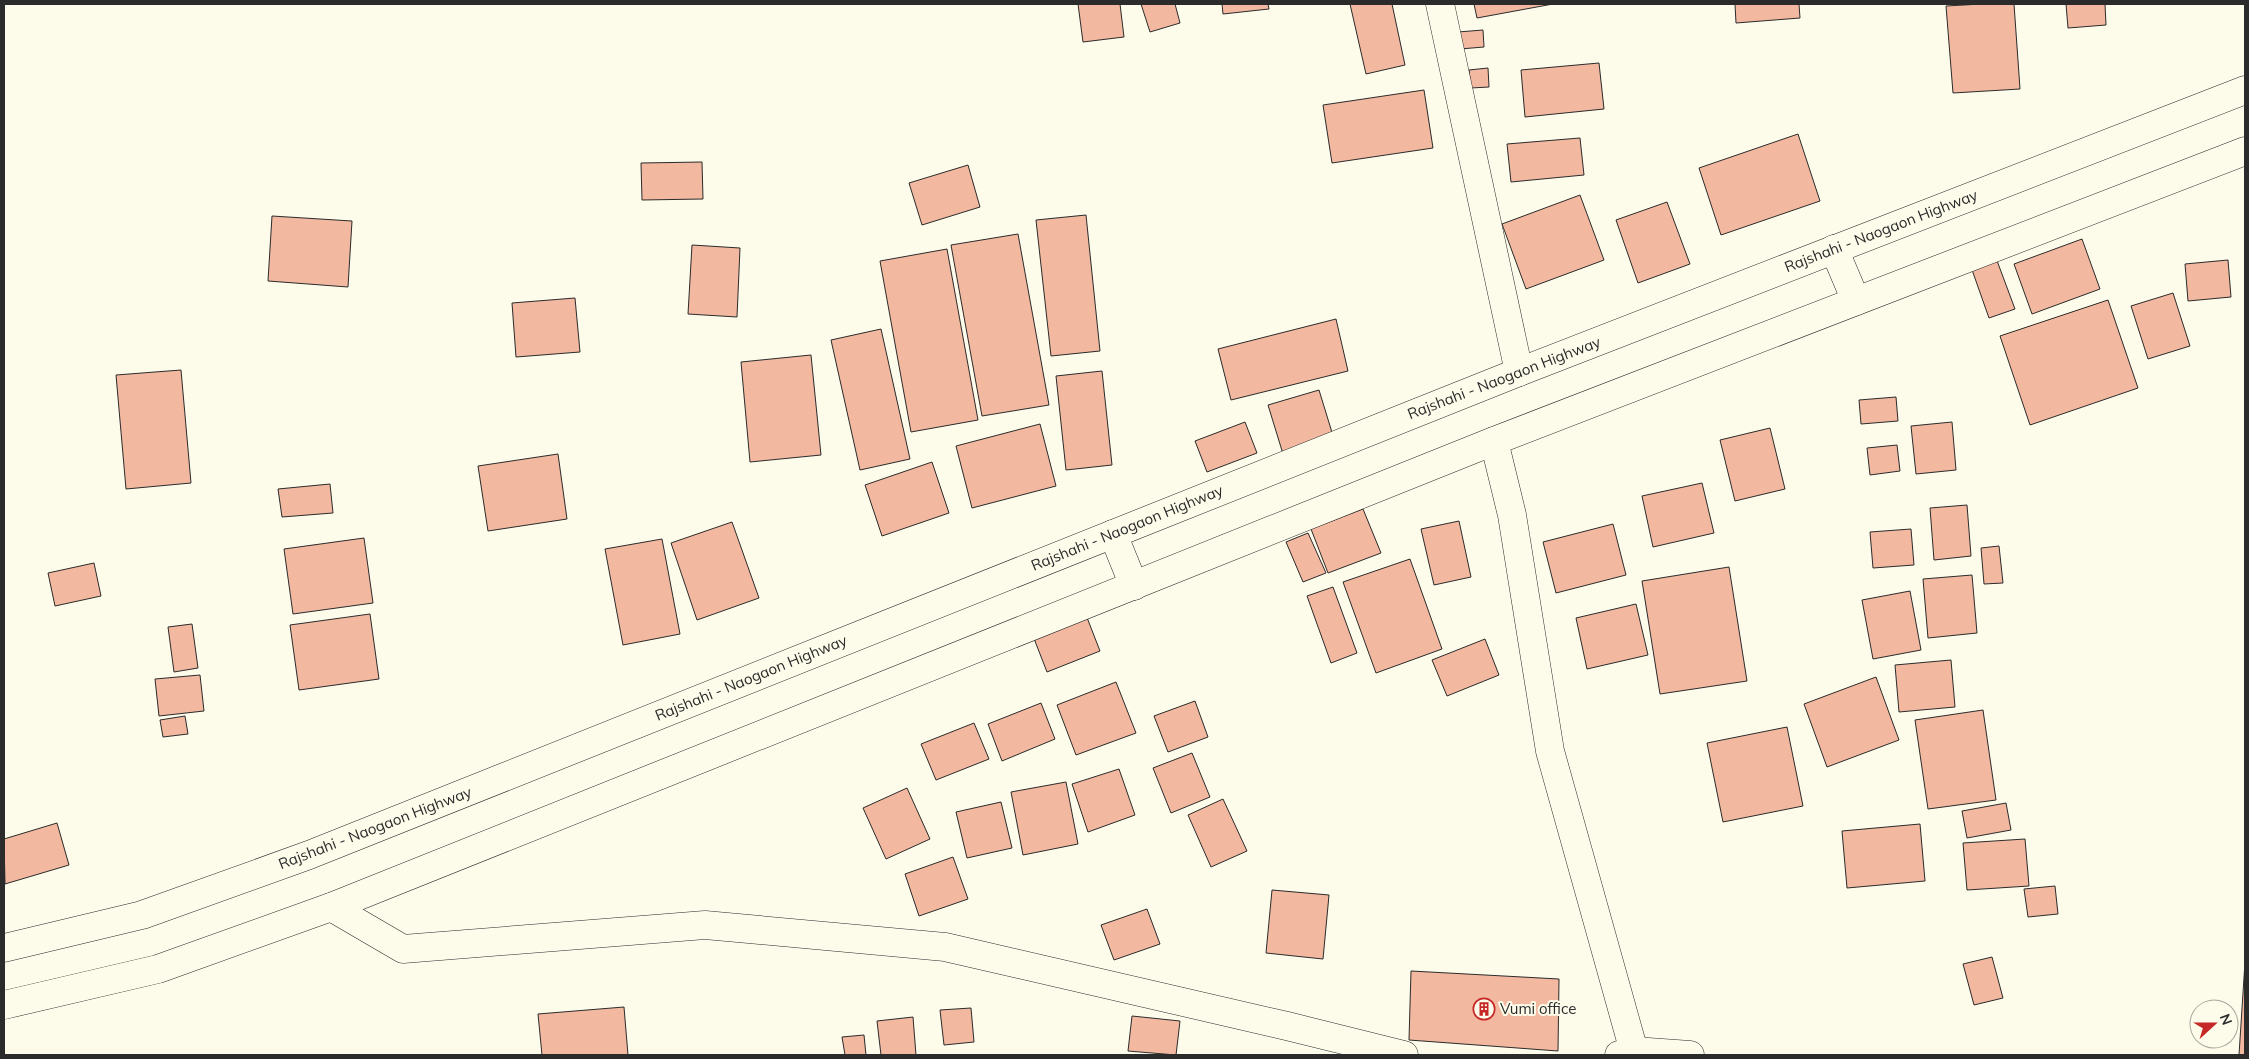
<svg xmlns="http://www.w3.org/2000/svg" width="2249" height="1059" font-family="Mulish,sans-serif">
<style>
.building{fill:#f2b8a0;stroke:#2b2b2b}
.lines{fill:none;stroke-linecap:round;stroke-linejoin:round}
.street-casing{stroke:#2b2b2b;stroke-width:29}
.primary-casing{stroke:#2b2b2b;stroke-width:29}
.street{stroke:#fdfbea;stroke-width:28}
.primary{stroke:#fdfbea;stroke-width:28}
.labels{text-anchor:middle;stroke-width:4;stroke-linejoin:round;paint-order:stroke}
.street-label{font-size:15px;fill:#2b2b2b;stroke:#fdfbea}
.poi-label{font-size:15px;fill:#2b2b2b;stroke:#fdfbea;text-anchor:start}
</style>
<rect width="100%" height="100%" fill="#fdfbea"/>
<g class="building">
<path d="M 1078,4 L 1120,4 L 1124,37 L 1083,42 Z"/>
<path d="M 1141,4 L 1175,4 L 1180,23 L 1150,32 Z"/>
<path d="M 1222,4 L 1268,4 L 1269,9 L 1223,14 Z"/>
<path d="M 1350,4 L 1392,4 L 1405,65 L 1366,74 Z"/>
<path d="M 1474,4 L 1553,4 L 1477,18 Z"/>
<path d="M 1735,4 L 1799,4 L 1800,18 L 1736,23 Z"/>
<path d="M 1982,4 L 2014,4 L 2020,89 L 1953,93 L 1946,6 Z"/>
<path d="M 2066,4 L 2105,4 L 2106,25 L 2068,28 Z"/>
<path d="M 1483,30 L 1484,47 L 1460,49 L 1458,32 Z"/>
<path d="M 1599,63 L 1604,109 L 1525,117 L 1521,70 Z"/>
<path d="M 1488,68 L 1489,87 L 1471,88 L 1469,70 Z"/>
<path d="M 1424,90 L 1433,148 L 1332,163 L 1323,105 Z"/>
<path d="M 1798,134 L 1820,201 L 1721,235 L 1699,168 Z"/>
<path d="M 1580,138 L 1584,175 L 1511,182 L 1507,144 Z"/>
<path d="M 702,162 L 703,199 L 642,200 L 641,163 Z"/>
<path d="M 968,165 L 980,207 L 922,225 L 909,183 Z"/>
<path d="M 1580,195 L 1604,260 L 1526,289 L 1502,224 Z"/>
<path d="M 1667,202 L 1690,264 L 1638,283 L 1616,220 Z"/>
<path d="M 1086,215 L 1100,351 L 1051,356 L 1036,220 Z"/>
<path d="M 272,216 L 352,221 L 348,287 L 268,281 Z"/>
<path d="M 1018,234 L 1049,405 L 982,416 L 951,245 Z"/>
<path d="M 2082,239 L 2100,289 L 2032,314 L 2014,264 Z"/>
<path d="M 692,245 L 740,248 L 737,317 L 688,314 Z"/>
<path d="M 947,249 L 978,420 L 911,432 L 880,261 Z"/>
<path d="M 1996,258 L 2015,309 L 1989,318 L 1971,267 Z"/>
<path d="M 2228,260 L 2231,297 L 2188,301 L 2185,264 Z"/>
<path d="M 2173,293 L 2190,346 L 2148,359 L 2131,306 Z"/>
<path d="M 575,298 L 580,352 L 516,357 L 512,303 Z"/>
<path d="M 2108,300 L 2138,388 L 2030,425 L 2000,336 Z"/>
<path d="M 1336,319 L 1348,371 L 1231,400 L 1218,349 Z"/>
<path d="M 881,329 L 910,459 L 860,470 L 831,340 Z"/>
<path d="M 811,355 L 821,455 L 750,462 L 741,362 Z"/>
<path d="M 181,370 L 191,483 L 126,489 L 116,375 Z"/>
<path d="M 1102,371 L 1112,465 L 1066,470 L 1056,376 Z"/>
<path d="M 1319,390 L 1334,439 L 1283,454 L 1268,405 Z"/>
<path d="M 1896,397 L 1898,421 L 1861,424 L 1859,400 Z"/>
<path d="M 1245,422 L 1257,453 L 1207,472 L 1195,441 Z"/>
<path d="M 1952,422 L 1956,470 L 1916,474 L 1911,426 Z"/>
<path d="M 1040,424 L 1056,486 L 972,508 L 956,446 Z"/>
<path d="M 1770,428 L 1785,489 L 1735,501 L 1720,440 Z"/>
<path d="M 1897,445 L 1900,471 L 1870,475 L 1867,448 Z"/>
<path d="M 558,454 L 567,519 L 488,531 L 478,466 Z"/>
<path d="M 932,462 L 949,513 L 882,536 L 865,485 Z"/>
<path d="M 1702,483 L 1714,533 L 1653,547 L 1642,496 Z"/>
<path d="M 330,484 L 333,513 L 282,517 L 278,489 Z"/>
<path d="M 1967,505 L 1971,556 L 1934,560 L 1930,508 Z"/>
<path d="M 1363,509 L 1381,553 L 1328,573 L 1311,529 Z"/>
<path d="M 1459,521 L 1471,577 L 1434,585 L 1421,529 Z"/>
<path d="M 732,522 L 759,598 L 697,620 L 671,543 Z"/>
<path d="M 1613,524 L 1626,575 L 1556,593 L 1543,542 Z"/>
<path d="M 1911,529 L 1914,565 L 1873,568 L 1870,532 Z"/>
<path d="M 1308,533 L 1326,573 L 1303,582 L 1286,542 Z"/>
<path d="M 364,538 L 373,603 L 293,614 L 284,549 Z"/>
<path d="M 662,539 L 680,634 L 623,645 L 605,549 Z"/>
<path d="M 1999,546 L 2003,583 L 1984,584 L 1981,548 Z"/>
<path d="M 1410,559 L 1442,649 L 1376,673 L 1343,582 Z"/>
<path d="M 94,563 L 101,596 L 55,606 L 48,573 Z"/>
<path d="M 1729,567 L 1747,681 L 1660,694 L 1642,581 Z"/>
<path d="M 1972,575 L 1977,633 L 1928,638 L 1923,579 Z"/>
<path d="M 1333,587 L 1357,653 L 1331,663 L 1307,596 Z"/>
<path d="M 1910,591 L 1921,650 L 1873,659 L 1862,600 Z"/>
<path d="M 1636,604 L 1648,655 L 1587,669 L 1576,618 Z"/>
<path d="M 370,614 L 379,679 L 299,690 L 290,625 Z"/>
<path d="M 1086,615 L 1100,651 L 1047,672 L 1033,636 Z"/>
<path d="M 192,624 L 198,668 L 174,672 L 168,627 Z"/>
<path d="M 1485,639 L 1499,675 L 1447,696 L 1432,660 Z"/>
<path d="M 1951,660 L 1955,707 L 1899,712 L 1895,665 Z"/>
<path d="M 200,675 L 204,711 L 159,716 L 155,679 Z"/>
<path d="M 1876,677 L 1899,740 L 1827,767 L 1804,704 Z"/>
<path d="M 1116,682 L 1136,733 L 1076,755 L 1057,705 Z"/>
<path d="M 1195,701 L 1208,737 L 1168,752 L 1154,716 Z"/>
<path d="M 1041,703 L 1055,739 L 1002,761 L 988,724 Z"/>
<path d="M 1983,710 L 1996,800 L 1928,809 L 1915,720 Z"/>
<path d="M 185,716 L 188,734 L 163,737 L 160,720 Z"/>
<path d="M 974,723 L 989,759 L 936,780 L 921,744 Z"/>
<path d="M 1787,727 L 1803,806 L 1723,822 L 1707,743 Z"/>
<path d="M 1192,753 L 1210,797 L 1171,813 L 1153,768 Z"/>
<path d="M 1119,769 L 1135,815 L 1088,832 L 1072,784 Z"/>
<path d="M 1066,782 L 1078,844 L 1023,855 L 1011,792 Z"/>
<path d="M 907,788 L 930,839 L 886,859 L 863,808 Z"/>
<path d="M 1223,799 L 1247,851 L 1211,867 L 1188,815 Z"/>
<path d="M 1001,802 L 1012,848 L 967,858 L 956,812 Z"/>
<path d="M 2006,803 L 2011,830 L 1967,838 L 1962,811 Z"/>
<path d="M 57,823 L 69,865 L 5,884 L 4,839 Z"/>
<path d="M 1920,824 L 1925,881 L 1847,888 L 1842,831 Z"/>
<path d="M 2025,839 L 2029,886 L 1967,890 L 1963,843 Z"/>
<path d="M 953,857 L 968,899 L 919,916 L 905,874 Z"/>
<path d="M 2055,886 L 2058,914 L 2028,917 L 2024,889 Z"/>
<path d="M 1272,890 L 1329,895 L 1323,959 L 1266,953 Z"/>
<path d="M 1147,909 L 1160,944 L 1114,960 L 1101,925 Z"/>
<path d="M 1992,957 L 2003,998 L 1974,1005 L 1963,964 Z"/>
<path d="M 2245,962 L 2245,1055 L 2239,1055 Z"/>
<path d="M 1411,971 L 1559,979 L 1558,1051 L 1409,1040 Z"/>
<path d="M 624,1007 L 628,1055 L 542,1055 L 538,1014 Z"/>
<path d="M 971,1008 L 974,1042 L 944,1045 L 940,1010 Z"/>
<path d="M 1132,1016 L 1180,1021 L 1176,1055 L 1128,1051 Z"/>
<path d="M 913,1017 L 916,1055 L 881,1055 L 877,1021 Z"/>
<path d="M 864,1035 L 866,1055 L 845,1055 L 842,1037 Z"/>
</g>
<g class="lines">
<g class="street-casing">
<g id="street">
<path d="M 1440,4 L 1519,372"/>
<path d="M 1494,441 L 1512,515 L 1550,751 L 1635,1055"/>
<path d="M 331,907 L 403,949 L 705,925 L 945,947 L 1287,1026 L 1404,1055"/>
<path d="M 1619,1055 L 1634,1051 L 1690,1055"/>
</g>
</g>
<g class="primary-casing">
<g id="primary">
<path d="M 1834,249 L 1856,301"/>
<path d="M 1113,534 L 1134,586"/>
<path d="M 4,948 L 142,915 L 309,855 L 1519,372 L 2245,90"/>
<path d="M 4,1005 L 158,969 L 331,907 L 1494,441 L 2245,151"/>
</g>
</g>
<use href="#street" class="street"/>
<use href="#primary" class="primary"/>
</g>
<defs>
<g id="building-ring" transform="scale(1.125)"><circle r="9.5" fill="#fdfbea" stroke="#c62828" stroke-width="1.5"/><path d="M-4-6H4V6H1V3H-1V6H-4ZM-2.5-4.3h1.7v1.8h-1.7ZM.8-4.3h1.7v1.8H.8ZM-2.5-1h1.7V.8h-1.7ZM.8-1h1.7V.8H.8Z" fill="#c62828"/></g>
</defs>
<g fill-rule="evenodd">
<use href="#building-ring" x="1484" y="1009"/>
</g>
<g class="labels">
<g class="street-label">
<text transform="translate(1881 231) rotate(-21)" y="5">Rajshahi - Naogaon Highway</text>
<text transform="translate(1504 378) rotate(-21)" y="5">Rajshahi - Naogaon Highway</text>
<text transform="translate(1127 528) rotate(-22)" y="5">Rajshahi - Naogaon Highway</text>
<text transform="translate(751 678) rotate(-22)" y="5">Rajshahi - Naogaon Highway</text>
<text transform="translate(375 828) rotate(-21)" y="5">Rajshahi - Naogaon Highway</text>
</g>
<g class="poi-label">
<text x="1500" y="1014">Vumi office</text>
</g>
</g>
<rect width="2249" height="1059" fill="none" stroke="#2b2b2b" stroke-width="10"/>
<g transform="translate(2214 1024) rotate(69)"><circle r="24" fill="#fdfbea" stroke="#a9a89e"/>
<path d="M0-4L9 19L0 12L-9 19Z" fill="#c62828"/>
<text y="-8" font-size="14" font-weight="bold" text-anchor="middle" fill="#2b2b2b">N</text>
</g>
</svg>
